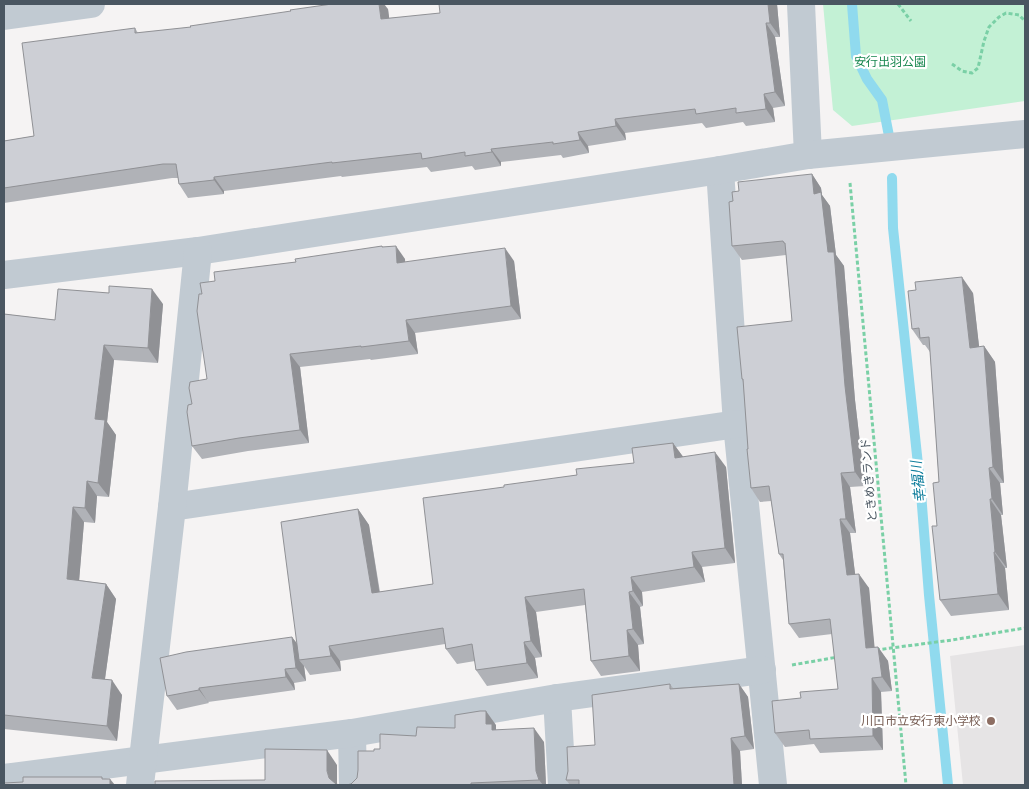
<svg xmlns="http://www.w3.org/2000/svg" width="1029" height="789" font-family="Raleway,'Noto Sans JP',sans-serif">
<style>
.education{fill:#e6e4e5}
.green{fill:#c3f1d5}
.lines{fill:none;stroke-linecap:round;stroke-linejoin:round}
.stream{stroke:#90daee;stroke-width:10}
.path{stroke:#7ad0a6;stroke-width:3;stroke-dasharray:4 2.5;stroke-linecap:butt}
.street{stroke:#c1cad2;stroke-width:28}
.wall{fill:#b0b2b7}
.shaded-wall{fill:#909195}
.building{fill:#cdcfd5;stroke:#909195}
.education-dot{fill:#8d6e63;stroke:#fff;stroke-width:2}
.labels{text-anchor:middle;stroke-width:4.5;stroke-linejoin:round;paint-order:stroke}
.park-label{font-size:12px;fill:#17864f;stroke:#fff}
.street-label{font-size:12px;fill:#4a5661;stroke:#fff}
.education-label{font-size:12px;fill:#785e54;stroke:#fff;text-anchor:end}
.water-label{font-size:14px;font-style:italic;fill:#0c7c9b;stroke:#fff}
</style>
<rect width="100%" height="100%" fill="#f5f3f3"/>
<path class="education" d="M 1025,645 L 1025,785 L 963,785 L 950,656 Z"/>
<path class="green" d="M 823,4 L 1025,4 L 1025,101 L 852,126 L 833,110 Z"/>
<g class="lines">
<g class="stream">
<path d="M 852,4 L 856,56 L 867,79 L 882,100 L 889,136"/>
<path d="M 892,178 L 893,228 L 921,493 L 929,595 L 948,785"/>
</g>
<g class="path">
<path d="M 898,4 L 911,21"/>
<path d="M 952,64 L 962,71 L 972,73 L 978,68 L 984,41 L 989,27 L 999,17 L 1006,13 L 1019,15 L 1025,21"/>
<path d="M 850,183 L 906,785"/>
<path d="M 876,650 L 952,640 L 1025,628"/>
<path d="M 792,665 L 838,657"/>
</g>
<g class="street">
<path d="M 801,4 L 808,155"/>
<path d="M 4,16 L 91,4"/>
<path d="M 720,170 L 737,424 L 773,785"/>
<path d="M 4,275 L 198,251 L 720,170 L 808,155 L 1025,134"/>
<path d="M 172,507 L 737,424"/>
<path d="M 557,698 L 562,785"/>
<path d="M 352,733 L 353,785"/>
<path d="M 4,778 L 352,733 L 557,698 L 762,670"/>
<path d="M 140,785 L 172,507 L 198,251"/>
</g>
</g>
<g class="wall">
<path d="M 777,4 L 780,37 L 775,37 L 785,106 L 773,108 L 775,122 L 746,126 L 743,122 L 706,128 L 702,123 L 625,133 L 626,140 L 588,146 L 589,153 L 563,158 L 561,155 L 501,162 L 501,166 L 475,170 L 472,166 L 431,172 L 427,167 L 342,177 L 341,176 L 224,191 L 224,194 L 188,198 L 179,184 L 178,178 L 172,178 L 4,203 L 4,141 L 34,136 L 135,28 L 138,33 L 388,9 L 389,18 Z"/>
<path d="M 812,174 L 821,188 L 822,195 L 830,206 L 836,255 L 844,266 L 855,400 L 865,486 L 850,487 L 856,533 L 850,533 L 855,574 L 869,588 L 874,647 L 878,647 L 888,661 L 892,691 L 881,692 L 883,750 L 820,753 L 814,744 L 785,747 L 775,733 L 801,698 L 838,689 L 832,634 L 799,638 L 789,624 L 783,560 L 779,554 L 771,501 L 760,502 L 751,488 L 743,382 L 742,379 L 792,321 L 786,255 L 742,260 L 732,246 L 733,201 L 739,191 Z"/>
<path d="M 382,246 L 383,247 L 405,259 L 405,262 L 514,261 L 521,319 L 415,333 L 418,354 L 371,360 L 370,359 L 300,367 L 309,443 L 248,451 L 202,459 L 192,446 L 192,404 L 207,379 L 215,281 L 296,262 Z"/>
<path d="M 916,290 L 973,293 L 979,347 L 984,346 L 995,362 L 1004,483 L 1000,483 L 1003,515 L 1001,515 L 1007,568 L 1005,568 L 1009,610 L 951,616 L 940,600 L 937,526 L 939,482 L 930,352 L 925,345 L 923,345 L 912,329 Z"/>
<path d="M 163,304 L 158,363 L 114,360 L 107,422 L 116,435 L 109,497 L 97,496 L 95,523 L 84,522 L 79,580 L 106,584 L 116,599 L 105,679 L 122,695 L 117,741 L 4,729 L 4,314 L 55,320 Z"/>
<path d="M 673,443 L 683,457 L 726,467 L 735,563 L 702,567 L 705,582 L 642,592 L 643,606 L 640,607 L 644,644 L 638,645 L 640,671 L 601,676 L 591,661 L 585,605 L 536,612 L 542,657 L 535,658 L 538,678 L 487,686 L 476,670 L 475,661 L 457,664 L 446,649 L 445,644 L 340,661 L 341,671 L 310,675 L 304,666 L 306,681 L 294,683 L 295,690 L 208,702 L 209,703 L 177,710 L 167,696 L 292,637 L 297,644 L 358,509 L 369,525 L 380,592 L 433,584 L 504,487 L 577,475 L 634,463 Z"/>
<path d="M 670,684 L 673,688 L 739,684 L 748,697 L 754,749 L 740,751 L 742,785 L 570,785 L 566,780 L 595,745 Z"/>
<path d="M 496,725 L 496,730 L 544,742 L 546,785 L 346,785 L 351,784 L 357,778 L 374,751 L 416,736 L 455,728 Z"/>
</g>
<g class="shaded-wall">
<path d="M 379,4 L 384,4 L 388,9 L 391,32 L 381,19 Z"/>
<path d="M 768,4 L 777,4 L 780,37 L 770,23 Z"/>
<path d="M 766,23 L 775,37 L 785,106 L 775,92 Z"/>
<path d="M 764,94 L 773,108 L 775,122 L 766,109 Z"/>
<path d="M 615,119 L 625,133 L 626,140 L 616,126 Z"/>
<path d="M 578,132 L 588,146 L 589,153 L 580,140 Z"/>
<path d="M 491,149 L 501,162 L 501,166 L 492,152 Z"/>
<path d="M 812,174 L 821,188 L 822,195 L 830,206 L 836,255 L 844,266 L 855,400 L 865,486 L 855,472 L 828,252 L 814,194 Z"/>
<path d="M 214,177 L 224,191 L 224,194 L 214,180 Z"/>
<path d="M 396,246 L 405,259 L 406,276 L 397,263 Z"/>
<path d="M 505,248 L 514,261 L 521,319 L 511,306 Z"/>
<path d="M 962,277 L 973,293 L 981,363 L 970,348 Z"/>
<path d="M 152,289 L 163,304 L 158,363 L 148,348 Z"/>
<path d="M 406,320 L 415,333 L 418,354 L 409,341 Z"/>
<path d="M 104,345 L 114,360 L 107,422 L 116,435 L 109,497 L 98,483 L 95,419 Z"/>
<path d="M 984,346 L 995,362 L 1004,483 L 993,467 Z"/>
<path d="M 290,354 L 300,367 L 309,443 L 300,430 Z"/>
<path d="M 673,443 L 684,458 L 675,458 Z"/>
<path d="M 715,452 L 726,467 L 735,563 L 725,548 Z"/>
<path d="M 989,468 L 1000,483 L 1003,515 L 992,499 Z"/>
<path d="M 841,473 L 850,487 L 856,533 L 846,519 Z"/>
<path d="M 87,481 L 97,496 L 95,523 L 85,508 Z"/>
<path d="M 990,499 L 1001,515 L 1007,568 L 995,552 Z"/>
<path d="M 73,507 L 84,522 L 78,594 L 67,579 Z"/>
<path d="M 358,509 L 369,525 L 382,609 L 372,593 Z"/>
<path d="M 840,519 L 850,533 L 857,589 L 847,575 Z"/>
<path d="M 692,552 L 702,567 L 705,582 L 694,567 Z"/>
<path d="M 994,552 L 1005,568 L 1009,610 L 998,594 Z"/>
<path d="M 859,574 L 869,588 L 876,662 L 866,648 Z"/>
<path d="M 631,577 L 642,592 L 643,606 L 633,591 Z"/>
<path d="M 106,584 L 116,599 L 103,693 L 92,678 Z"/>
<path d="M 629,592 L 640,607 L 644,644 L 633,629 Z"/>
<path d="M 525,597 L 536,612 L 542,657 L 531,641 Z"/>
<path d="M 627,630 L 638,645 L 640,671 L 629,656 Z"/>
<path d="M 292,637 L 302,650 L 299,660 L 304,666 L 306,681 L 296,668 Z"/>
<path d="M 524,642 L 535,658 L 538,678 L 527,663 Z"/>
<path d="M 329,646 L 340,661 L 341,671 L 331,656 Z"/>
<path d="M 878,647 L 888,661 L 892,691 L 882,677 Z"/>
<path d="M 285,669 L 294,683 L 295,690 L 286,677 Z"/>
<path d="M 872,678 L 881,692 L 883,750 L 873,736 Z"/>
<path d="M 112,680 L 122,695 L 117,741 L 107,726 Z"/>
<path d="M 739,684 L 748,697 L 754,749 L 745,736 Z"/>
<path d="M 199,688 L 208,702 L 209,703 L 199,690 Z"/>
<path d="M 486,711 L 496,725 L 496,731 L 502,739 L 486,724 Z"/>
<path d="M 534,728 L 544,742 L 546,785 L 543,785 L 539,780 L 536,771 Z"/>
<path d="M 731,738 L 740,751 L 742,785 L 734,785 Z"/>
<path d="M 327,750 L 337,765 L 337,785 L 334,785 L 329,778 L 327,771 Z"/>
<path d="M 110,779 L 115,785 L 110,785 Z"/>
</g>
<g class="building">
<path d="M 332,4 L 379,4 L 381,19 L 440,13 L 439,4 L 768,4 L 770,23 L 766,23 L 775,92 L 764,94 L 766,109 L 736,113 L 736,108 L 696,114 L 695,109 L 615,119 L 616,126 L 578,132 L 580,140 L 553,144 L 553,142 L 491,149 L 492,152 L 465,156 L 465,152 L 422,159 L 421,153 L 332,163 L 332,162 L 214,177 L 214,180 L 179,184 L 176,164 L 163,164 L 4,188 L 4,141 L 34,136 L 22,43 L 135,28 L 135,33 L 191,27 L 190,26 L 291,11 L 290,10 Z"/>
<path d="M 812,174 L 814,194 L 821,192 L 828,252 L 834,252 L 845,386 L 855,472 L 841,473 L 846,519 L 840,519 L 847,575 L 859,574 L 866,648 L 878,647 L 882,677 L 872,678 L 873,736 L 810,739 L 809,730 L 775,733 L 772,701 L 801,698 L 800,692 L 838,689 L 830,619 L 789,624 L 783,554 L 779,554 L 769,486 L 751,488 L 747,449 L 748,449 L 743,379 L 742,379 L 737,327 L 792,321 L 785,243 L 784,243 L 783,241 L 732,246 L 729,202 L 733,201 L 732,192 L 739,191 L 738,182 Z"/>
<path d="M 382,246 L 382,247 L 396,246 L 397,263 L 505,248 L 511,306 L 406,320 L 409,341 L 361,347 L 361,346 L 290,354 L 300,430 L 239,438 L 192,446 L 187,412 L 188,405 L 192,404 L 189,388 L 190,382 L 207,379 L 197,311 L 199,294 L 202,294 L 200,283 L 215,281 L 214,272 L 296,262 L 295,259 Z"/>
<path d="M 962,277 L 970,348 L 984,346 L 993,467 L 989,468 L 992,499 L 990,499 L 995,552 L 994,552 L 998,594 L 940,600 L 932,526 L 937,526 L 933,483 L 939,482 L 929,337 L 920,338 L 919,328 L 912,329 L 908,291 L 916,290 L 915,282 Z"/>
<path d="M 109,286 L 152,289 L 148,348 L 104,345 L 95,419 L 105,420 L 98,483 L 87,481 L 85,508 L 73,507 L 67,579 L 106,584 L 92,678 L 112,680 L 107,726 L 4,715 L 4,314 L 55,320 L 58,289 L 109,293 Z"/>
<path d="M 673,443 L 675,458 L 715,452 L 725,548 L 692,552 L 694,567 L 631,577 L 633,591 L 629,592 L 633,629 L 627,630 L 629,656 L 591,661 L 584,589 L 525,597 L 531,641 L 524,642 L 527,663 L 476,670 L 472,644 L 446,649 L 443,628 L 329,646 L 331,656 L 299,660 L 281,522 L 358,509 L 372,593 L 433,584 L 423,498 L 504,487 L 504,485 L 577,475 L 576,469 L 634,463 L 632,448 Z"/>
<path d="M 292,637 L 296,668 L 285,669 L 286,677 L 199,688 L 199,690 L 167,696 L 160,658 L 186,652 Z"/>
<path d="M 670,684 L 670,689 L 739,684 L 745,736 L 731,738 L 734,785 L 579,785 L 579,780 L 566,780 L 568,771 L 567,747 L 595,745 L 592,695 Z"/>
<path d="M 480,711 L 486,711 L 486,724 L 492,724 L 492,730 L 534,728 L 536,771 L 539,780 L 471,783 L 471,785 L 346,785 L 351,784 L 357,778 L 358,770 L 358,751 L 374,751 L 374,749 L 380,749 L 380,734 L 416,736 L 417,727 L 455,728 L 455,715 Z"/>
<path d="M 265,749 L 327,750 L 327,771 L 329,778 L 336,784 L 340,785 L 155,785 L 155,781 L 265,780 Z"/>
<path d="M 23,777 L 102,777 L 102,779 L 110,779 L 110,785 L 4,785 L 4,783 L 23,782 Z"/>
</g>
<circle class="education-dot" cx="991" cy="721" r="5"/>
<g class="labels">
<g class="park-label">
<text x="890" y="66">安行出羽公園</text>
</g>
<g class="street-label">
<text transform="translate(869 480) rotate(-95)" y="4">ときめきランド</text>
</g>
<g class="education-label">
<text x="981" y="725">川口市立安行東小学校</text>
</g>
<g class="water-label">
<text transform="translate(918 482) rotate(-96)" y="5">幸福川</text>
</g>
</g>
<rect width="1029" height="789" fill="none" stroke="#4a5661" stroke-width="10"/>
</svg>
